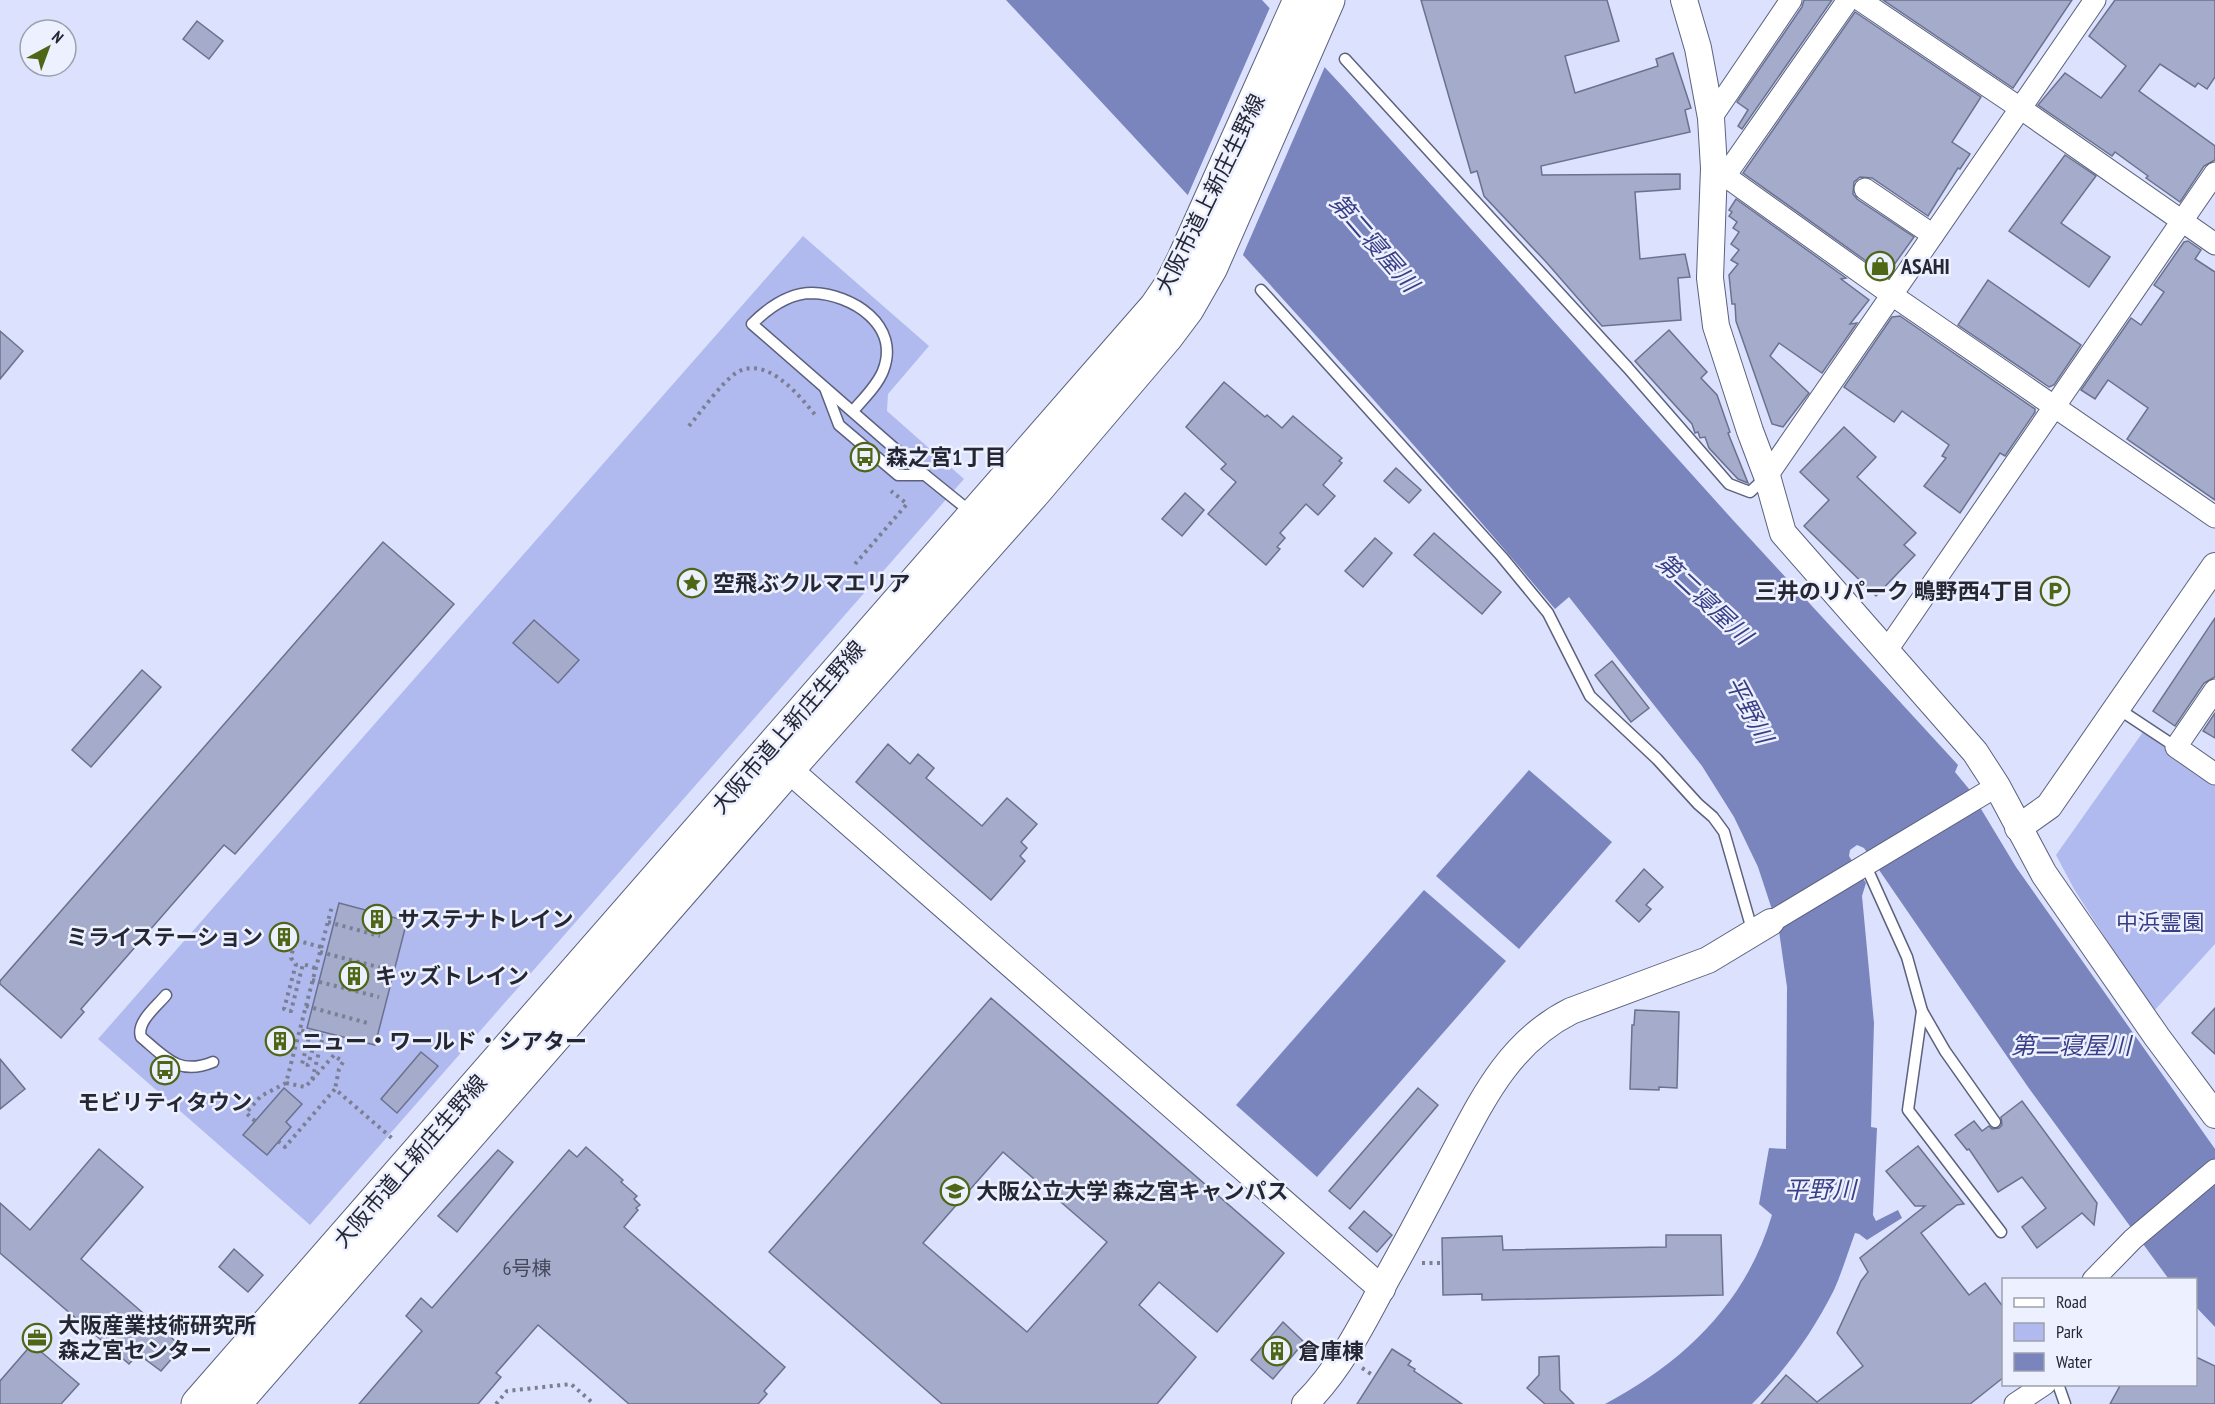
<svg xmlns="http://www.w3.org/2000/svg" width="2215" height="1404" font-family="'PT Sans Narrow','Noto Sans JP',sans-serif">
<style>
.green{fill:#b0baee}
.water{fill:#7a85be}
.pier{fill:#dce2fd}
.building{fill:#a4abcb;stroke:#6b728f;stroke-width:1.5;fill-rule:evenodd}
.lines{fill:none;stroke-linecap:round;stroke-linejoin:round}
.service-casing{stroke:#5b617e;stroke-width:13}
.minor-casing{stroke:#5b617e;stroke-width:23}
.tertiary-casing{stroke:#5b617e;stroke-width:28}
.primary-casing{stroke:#5b617e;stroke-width:35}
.path{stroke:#7a7f92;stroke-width:4;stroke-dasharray:3 4.5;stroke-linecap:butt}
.service{stroke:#fff;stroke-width:10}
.minor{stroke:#fff;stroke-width:21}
.tertiary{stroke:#fff;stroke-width:26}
.primary{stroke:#fff;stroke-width:33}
.labels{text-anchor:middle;stroke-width:5;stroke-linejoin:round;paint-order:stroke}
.number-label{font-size:20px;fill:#45495a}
.street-label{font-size:22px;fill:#252834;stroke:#edf0fe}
.poi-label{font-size:22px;font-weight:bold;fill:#252834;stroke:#edf0fe;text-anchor:start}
.park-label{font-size:22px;fill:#373e85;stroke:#edf0fe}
.water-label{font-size:24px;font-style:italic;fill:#383f87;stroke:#edf0fe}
</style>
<rect width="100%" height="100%" fill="#dce2fd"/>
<g class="green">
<path d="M 803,236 L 929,346 L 888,394 L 887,411 L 964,479 L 310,1225 L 98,1039 Z"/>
<path d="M 2143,732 L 2215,783 L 2215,944 L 2153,1012 L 2074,889 L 2056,855 Z"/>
</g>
<g class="water">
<path d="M 1006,0 L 1262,0 L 1345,89 L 1732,519 L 1958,765 L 1955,772 L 1969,789 L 2016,867 L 2215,1149 L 2215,1327 L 2196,1307 L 2196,1280 L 2168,1278 L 2028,1087 L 1864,848 L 1857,845 L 1850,850 L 1849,856 L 1866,883 L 1862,896 L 1874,1023 L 1871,1127 L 1877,1128 L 1873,1215 L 1876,1221 L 1898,1210 L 1902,1218 L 1867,1240 L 1859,1234 L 1855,1233 C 1848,1252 1842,1272 1834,1290 C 1813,1332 1785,1371 1752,1404 L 1605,1404 C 1684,1362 1746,1303 1772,1215 L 1759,1204 L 1769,1148 L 1786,1149 L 1787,987 L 1779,931 L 1758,867 L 1734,817 L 1702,766 L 1569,597 L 1555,609 C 1379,400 1193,199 1006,0 Z"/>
<path d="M 1529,770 L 1612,842 L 1519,949 L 1436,876 Z"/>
<path d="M 1424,890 L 1506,961 L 1317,1177 L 1236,1105 Z"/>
</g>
<path class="pier" d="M 1271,5 L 1326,64 L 1242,257 L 1187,197 Z"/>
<g class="building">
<path d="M 1421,0 L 1607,0 L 1619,41 L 1565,56 L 1575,93 L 1658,66 L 1656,59 L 1673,53 L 1691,108 L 1685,110 L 1690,132 L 1541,166 L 1542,175 L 1680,174 L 1680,189 L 1635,192 L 1640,259 L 1685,254 L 1690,277 L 1678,278 L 1681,320 L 1602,326 L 1547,263 L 1484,196 L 1477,171 L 1471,173 Z"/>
<path d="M 1804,0 L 1832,0 L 1742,129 L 1738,126 L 1748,110 L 1737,102 L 1802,7 Z"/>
<path d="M 1883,0 L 2072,0 L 2013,88 Z"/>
<path d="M 2115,0 L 2215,0 L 2215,77 L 2207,89 L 2198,83 L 2195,87 L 2160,64 L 2139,91 L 2215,146 L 2215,160 L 2204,166 L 2180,202 L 2146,178 L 2148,176 L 2115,152 L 2112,156 L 2038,105 L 2065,73 L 2101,98 L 2126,66 L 2089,36 Z"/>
<path d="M 1855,12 L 1981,97 L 1952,142 L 1970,154 L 1960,169 L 1958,168 L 1928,216 L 1872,178 L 1860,177 L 1854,182 L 1853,194 L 1857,199 L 1914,237 L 1891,269 L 1880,271 L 1743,173 Z"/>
<path d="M 197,21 L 223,41 L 209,59 L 183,39 Z"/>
<path d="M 2065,155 L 2096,176 L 2061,223 L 2110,257 L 2089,287 L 2009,231 Z"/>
<path d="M 1736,199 L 1846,278 L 1841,279 L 1869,300 L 1850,324 L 1857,323 L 1822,373 L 1779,343 L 1770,356 L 1809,393 L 1783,427 L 1772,424 L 1736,321 L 1735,304 L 1732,304 L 1729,275 L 1738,264 L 1731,260 L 1739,250 L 1731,244 L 1739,232 L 1733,228 L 1737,222 L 1729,216 L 1732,212 L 1729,210 Z"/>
<path d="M 2188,241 L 2201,250 L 2195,259 L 2215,272 L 2215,500 L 2127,439 L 2148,408 L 2108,380 L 2095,399 L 2081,390 L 2131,318 L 2141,325 L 2164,292 L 2154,285 L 2184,242 Z"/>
<path d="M 1988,280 L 2081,345 L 2054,385 L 2049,387 L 1958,325 Z"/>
<path d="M 1900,316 L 2035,409 L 2035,412 L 2005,456 L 2000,453 L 1960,513 L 1924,486 L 1946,458 L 1942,456 L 1949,445 L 1902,411 L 1894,422 L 1844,387 L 1892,317 Z"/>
<path d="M 1669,330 L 1707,372 L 1701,378 L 1717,395 L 1730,432 L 1728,433 L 1748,483 L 1738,479 L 1709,448 L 1705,437 L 1700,438 L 1698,432 L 1695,433 L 1692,424 L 1635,361 Z"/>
<path d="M 0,331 L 23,351 L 0,379 Z"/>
<path d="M 1224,382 L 1265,417 L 1267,415 L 1282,428 L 1293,416 L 1342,458 L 1339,461 L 1342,463 L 1323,485 L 1335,496 L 1318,515 L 1306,504 L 1280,533 L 1285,538 L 1277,547 L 1280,549 L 1266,565 L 1208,514 L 1236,482 L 1221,469 L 1226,464 L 1186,427 Z"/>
<path d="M 1844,427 L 1876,457 L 1857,477 L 1916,533 L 1904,545 L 1915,555 L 1876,596 L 1804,526 L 1829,500 L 1800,472 Z"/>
<path d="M 1396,468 L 1421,490 L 1409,503 L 1384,481 Z"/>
<path d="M 1185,493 L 1204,510 L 1182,536 L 1162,519 Z"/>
<path d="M 1434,533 L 1501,592 L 1482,614 L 1414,555 Z"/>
<path d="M 1375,538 L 1392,553 L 1363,587 L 1345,571 Z"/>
<path d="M 383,542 L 454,604 L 235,854 L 224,845 L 81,1009 L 84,1012 L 61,1038 L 0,984 L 0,981 Z"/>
<path d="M 2215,618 L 2215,677 L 2204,683 L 2175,726 L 2153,711 Z"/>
<path d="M 534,620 L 579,660 L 558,683 L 513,643 Z"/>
<path d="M 1612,661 L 1649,708 L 1631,722 L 1595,675 Z"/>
<path d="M 142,670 L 161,687 L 91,767 L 72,750 Z"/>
<path d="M 2215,713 L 2215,738 L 2203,731 Z"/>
<path d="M 888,744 L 910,764 L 918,754 L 934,768 L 926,778 L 982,826 L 1007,798 L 1037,824 L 1021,842 L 1027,848 L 1020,856 L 1025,861 L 991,900 L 856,782 Z"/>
<path d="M 1644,869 L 1663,887 L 1646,905 L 1651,909 L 1639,922 L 1616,901 Z"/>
<path d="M 339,903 L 407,921 L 375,1045 L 307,1028 Z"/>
<path d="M 991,998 L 1284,1253 L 1217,1332 L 1159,1282 L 1139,1305 L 1196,1357 L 1157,1404 L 942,1404 L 769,1252 ZM 1003,1152 L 1107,1242 L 1027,1332 L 923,1243 Z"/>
<path d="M 2215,1008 L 2215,1054 L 2192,1033 Z"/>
<path d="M 1635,1010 L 1679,1012 L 1677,1088 L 1659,1087 L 1659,1090 L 1630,1089 L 1632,1025 L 1634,1025 Z"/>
<path d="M 421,1052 L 438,1066 L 397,1113 L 381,1099 Z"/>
<path d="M 0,1059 L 25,1089 L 0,1109 Z"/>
<path d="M 284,1088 L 302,1104 L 286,1122 L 291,1127 L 267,1155 L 243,1135 Z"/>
<path d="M 1418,1088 L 1438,1105 L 1350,1209 L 1329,1191 Z"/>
<path d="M 2022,1101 L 2097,1203 L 2094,1225 L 2082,1213 L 2037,1248 L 2022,1227 L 2046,1208 L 2022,1177 L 1998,1192 L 1969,1149 L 1967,1150 L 1955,1135 L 1974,1121 L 1982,1131 L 1989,1126 L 1992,1129 L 1999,1128 L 2002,1125 L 2001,1117 Z"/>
<path d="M 1918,1146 L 1964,1204 L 1957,1205 L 1921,1233 L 1969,1295 L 1985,1283 L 2004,1308 L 2004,1377 L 1970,1404 L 1761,1404 L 1786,1375 L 1817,1402 L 1863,1366 L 1837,1333 L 1861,1281 L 1868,1272 L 1860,1258 L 1925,1206 L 1915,1206 L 1886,1171 Z"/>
<path d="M 586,1147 L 623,1180 L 621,1182 L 637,1196 L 634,1199 L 640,1205 L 636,1208 L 638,1210 L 624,1227 L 785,1367 L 764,1391 L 767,1394 L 758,1404 L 629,1404 L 538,1325 L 496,1373 L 501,1377 L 478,1404 L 359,1404 L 422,1331 L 406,1316 L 421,1298 L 432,1308 L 569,1150 L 577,1157 Z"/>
<path d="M 99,1149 L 143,1187 L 81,1259 L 182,1347 L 161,1371 L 138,1354 L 129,1364 L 0,1253 L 0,1203 L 30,1230 Z"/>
<path d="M 498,1150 L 513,1162 L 457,1232 L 438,1216 Z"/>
<path d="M 1364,1211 L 1392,1235 L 1377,1252 L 1349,1228 Z"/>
<path d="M 1666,1235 L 1721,1235 L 1723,1295 L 1482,1300 L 1482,1294 L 1443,1295 L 1442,1238 L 1502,1236 L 1503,1250 L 1666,1247 Z"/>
<path d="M 234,1249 L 263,1275 L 248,1292 L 219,1267 Z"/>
<path d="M 1283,1322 L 1304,1342 L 1273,1379 L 1251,1360 Z"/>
<path d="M 32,1344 L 79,1384 L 61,1404 L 0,1404 L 0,1381 Z"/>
<path d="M 1392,1349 L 1411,1361 L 1408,1365 L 1415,1369 L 1414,1371 L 1462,1404 L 1357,1404 Z"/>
<path d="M 1559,1356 L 1560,1390 L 1574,1404 L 1545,1404 L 1527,1388 L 1539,1375 L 1539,1357 Z"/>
<path d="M 2196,1357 L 2215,1366 L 2215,1404 L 2110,1404 L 2121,1384 L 2196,1384 Z"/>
</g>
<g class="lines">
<g class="service-casing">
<g id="service">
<path d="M 1345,59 L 1628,368 L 1729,484 L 1750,492 L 1765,478"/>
<path d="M 1261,290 L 1502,557 L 1548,613 L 1590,696 L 1657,759 L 1698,804 L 1713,817 L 1724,832 L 1753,933"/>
<path d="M 825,388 L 839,425 L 898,475 L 925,475"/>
<path d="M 853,411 C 863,399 877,386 883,371 C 901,325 852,294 812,293 C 789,293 767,309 752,324 L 925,475 L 972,513"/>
<path d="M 2117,708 L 2176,747"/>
<path d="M 1865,864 L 1907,957 L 1922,1011 L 1945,1051 L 1995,1122"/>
<path d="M 166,995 C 157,1006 136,1022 141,1037 C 166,1058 179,1076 213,1062"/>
<path d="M 1922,1011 L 1908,1110 L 2001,1232"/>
<path d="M 2058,1384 L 2065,1404"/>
</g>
</g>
<g class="minor-casing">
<g id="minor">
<path d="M 1860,0 L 2020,108 L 2215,244"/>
<path d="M 1711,118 L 1791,0"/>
<path d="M 1714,168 L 1892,295 L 2215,517"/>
<path d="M 1725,176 L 1848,0"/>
<path d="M 1865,189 L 1933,235"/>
<path d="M 1767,476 L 2095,0"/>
<path d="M 1887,650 L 2215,173"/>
<path d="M 2215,690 L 2176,747 L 2215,774"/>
<path d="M 1771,922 L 1997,786"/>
<path d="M 2093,1280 L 2133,1239 L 2215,1170"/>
<path d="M 2015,1404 L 2045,1384"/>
</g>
</g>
<g class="tertiary-casing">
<g id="tertiary">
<path d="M 1684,0 L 1698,48 L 1711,118 L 1714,168 L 1710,278 L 1716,326 L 1750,431 L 1767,476 L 1783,533 L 1975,752 L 1997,786 L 2044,874 L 2157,1037 L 2215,1115"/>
<path d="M 788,769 L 1382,1289"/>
<path d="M 2018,828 L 2049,806 L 2215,566"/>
<path d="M 1305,1404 C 1341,1368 1363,1323 1387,1278 C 1410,1237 1432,1195 1454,1153 C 1484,1096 1511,1041 1571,1011 L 1708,960 L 1771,922"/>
</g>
</g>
<g class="primary-casing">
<g id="primary">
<path d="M 198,1404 L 1156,307 L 1171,285 L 1184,259 L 1300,0"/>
<path d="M 234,1404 L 788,769 L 1035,491 L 1166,337 L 1187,309 L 1211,267 L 1328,0"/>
</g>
</g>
<g class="path">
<path d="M 689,426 C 701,412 721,383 736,373 C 766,354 799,395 816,416"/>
<path d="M 855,564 L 907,504 L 891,491"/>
<path d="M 328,922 L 380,936"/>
<path d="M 320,952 L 386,969"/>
<path d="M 315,968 L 303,964 L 291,1011 L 284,1009 L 296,964 L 291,958 L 295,940 L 321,947"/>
<path d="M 312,980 L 379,997"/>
<path d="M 306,1006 L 371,1024"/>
<path d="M 312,1080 L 334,1055 L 343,1062 L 339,1069 L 335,1089"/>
<path d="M 286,1083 L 305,1087 L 312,1080 L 323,1036 L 317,1034 L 308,1065 L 302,1064 L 310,1033 L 300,1030"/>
<path d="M 255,1121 L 246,1113 L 261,1096 L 286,1083 L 332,906"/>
<path d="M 278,1141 L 285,1147 L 335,1089 L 394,1140"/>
<path d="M 1422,1263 L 1442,1263"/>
<path d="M 1362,1368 L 1371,1374"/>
<path d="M 496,1404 L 507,1391 L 571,1384 L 594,1404"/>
</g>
<use href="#service" class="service"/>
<use href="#minor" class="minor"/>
<use href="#tertiary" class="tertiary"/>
<use href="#primary" class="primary"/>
</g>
<defs>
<g id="shop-ring" transform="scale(1.5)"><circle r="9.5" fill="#edf0fe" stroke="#4e6717" stroke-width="1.5"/><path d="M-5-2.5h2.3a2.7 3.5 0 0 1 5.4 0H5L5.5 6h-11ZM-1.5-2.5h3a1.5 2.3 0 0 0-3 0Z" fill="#4e6717"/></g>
<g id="bus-ring" transform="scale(1.5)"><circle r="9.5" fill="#edf0fe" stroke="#4e6717" stroke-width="1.5"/><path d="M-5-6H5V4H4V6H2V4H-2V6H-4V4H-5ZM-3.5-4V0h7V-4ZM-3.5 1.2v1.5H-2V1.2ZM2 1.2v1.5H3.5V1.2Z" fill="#4e6717"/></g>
<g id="sight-ring" transform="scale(1.5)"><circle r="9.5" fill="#edf0fe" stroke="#4e6717" stroke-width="1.5"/><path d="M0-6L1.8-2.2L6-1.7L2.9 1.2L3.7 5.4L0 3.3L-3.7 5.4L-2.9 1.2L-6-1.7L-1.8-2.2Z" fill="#4e6717"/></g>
<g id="parking-ring" transform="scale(1.5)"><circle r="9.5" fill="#edf0fe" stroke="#4e6717" stroke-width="1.5"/><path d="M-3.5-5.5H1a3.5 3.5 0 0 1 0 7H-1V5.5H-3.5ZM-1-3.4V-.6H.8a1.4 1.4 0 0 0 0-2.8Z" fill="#4e6717"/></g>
<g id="building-ring" transform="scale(1.5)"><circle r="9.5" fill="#edf0fe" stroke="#4e6717" stroke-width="1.5"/><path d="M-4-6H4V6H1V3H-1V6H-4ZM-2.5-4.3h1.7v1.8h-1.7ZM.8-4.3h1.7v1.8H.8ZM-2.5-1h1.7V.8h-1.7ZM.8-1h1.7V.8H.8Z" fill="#4e6717"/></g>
<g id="university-ring" transform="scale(1.5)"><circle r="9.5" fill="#edf0fe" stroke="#4e6717" stroke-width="1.5"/><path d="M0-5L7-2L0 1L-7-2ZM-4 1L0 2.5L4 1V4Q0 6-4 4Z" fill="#4e6717"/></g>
<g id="office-ring" transform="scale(1.5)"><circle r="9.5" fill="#edf0fe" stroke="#4e6717" stroke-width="1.5"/><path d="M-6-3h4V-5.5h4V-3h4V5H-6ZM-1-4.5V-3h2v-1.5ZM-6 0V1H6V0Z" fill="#4e6717"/></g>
</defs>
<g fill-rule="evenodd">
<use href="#shop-ring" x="1880" y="266"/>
<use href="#bus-ring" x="865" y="457"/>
<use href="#sight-ring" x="692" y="583"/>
<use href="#parking-ring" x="2055" y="591"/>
<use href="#building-ring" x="377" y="919"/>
<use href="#building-ring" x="284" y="937"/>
<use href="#building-ring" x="354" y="976"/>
<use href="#building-ring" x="280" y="1041"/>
<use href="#bus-ring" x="165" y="1070"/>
<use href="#university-ring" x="955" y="1191"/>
<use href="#office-ring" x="37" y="1338"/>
<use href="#building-ring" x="1277" y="1351"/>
</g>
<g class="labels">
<g class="number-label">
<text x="527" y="1275">6号棟</text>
</g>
<g class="street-label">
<text transform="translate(1210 194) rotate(-64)" y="8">大阪市道上新庄生野線</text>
<text transform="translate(788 727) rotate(-49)" y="8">大阪市道上新庄生野線</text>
<text transform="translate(410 1161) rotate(-49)" y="8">大阪市道上新庄生野線</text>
</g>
<g class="poi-label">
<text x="1901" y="274">ASAHI</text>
<text x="886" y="465">森之宮1丁目</text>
<text x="713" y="591">空飛ぶクルマエリア</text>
<text x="2034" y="599" text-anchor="end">三井のリパーク 鴫野西4丁目</text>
<text x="398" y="927">サステナトレイン</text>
<text x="263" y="945" text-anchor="end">ミライステーション</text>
<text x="375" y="984">キッズトレイン</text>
<text x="301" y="1049">ニュー・ワールド・シアター</text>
<text x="165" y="1110" text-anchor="middle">モビリティタウン</text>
<text x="976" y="1199">大阪公立大学 森之宮キャンパス</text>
<text x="58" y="1333">大阪産業技術研究所<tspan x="58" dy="25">森之宮センター</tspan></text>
<text x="1298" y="1359">倉庫棟</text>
</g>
<g class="park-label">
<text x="2160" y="930">中浜霊園</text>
</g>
<g class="water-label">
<text transform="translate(1374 243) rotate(49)" y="8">第二寝屋川</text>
<text transform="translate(1704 599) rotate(43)" y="8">第二寝屋川</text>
<text transform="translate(1749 710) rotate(62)" y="8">平野川</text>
<text x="2071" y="1054">第二寝屋川</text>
<text x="1820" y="1198">平野川</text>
</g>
</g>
<rect x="2002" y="1278" width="195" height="108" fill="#edf0fe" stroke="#9da0ad" stroke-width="1.5"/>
<rect x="2014" y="1298" width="30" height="9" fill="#ffffff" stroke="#9da0ad" stroke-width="1.5"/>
<text x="2056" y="1308" font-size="18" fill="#252834">Road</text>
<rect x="2014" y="1323" width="30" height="18" fill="#b0baee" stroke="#9da0ad" stroke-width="1.5"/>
<text x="2056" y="1338" font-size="18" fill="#252834">Park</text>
<rect x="2014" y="1353" width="30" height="18" fill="#7a85be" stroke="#9da0ad" stroke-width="1.5"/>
<text x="2056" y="1368" font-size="18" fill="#252834">Water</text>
<g transform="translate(48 48) rotate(41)"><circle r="28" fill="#edf0fe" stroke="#9da0ad" stroke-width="1.5"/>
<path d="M0-4.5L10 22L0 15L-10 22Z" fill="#4e6717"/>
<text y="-9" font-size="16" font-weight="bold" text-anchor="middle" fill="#252834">N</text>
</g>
</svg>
